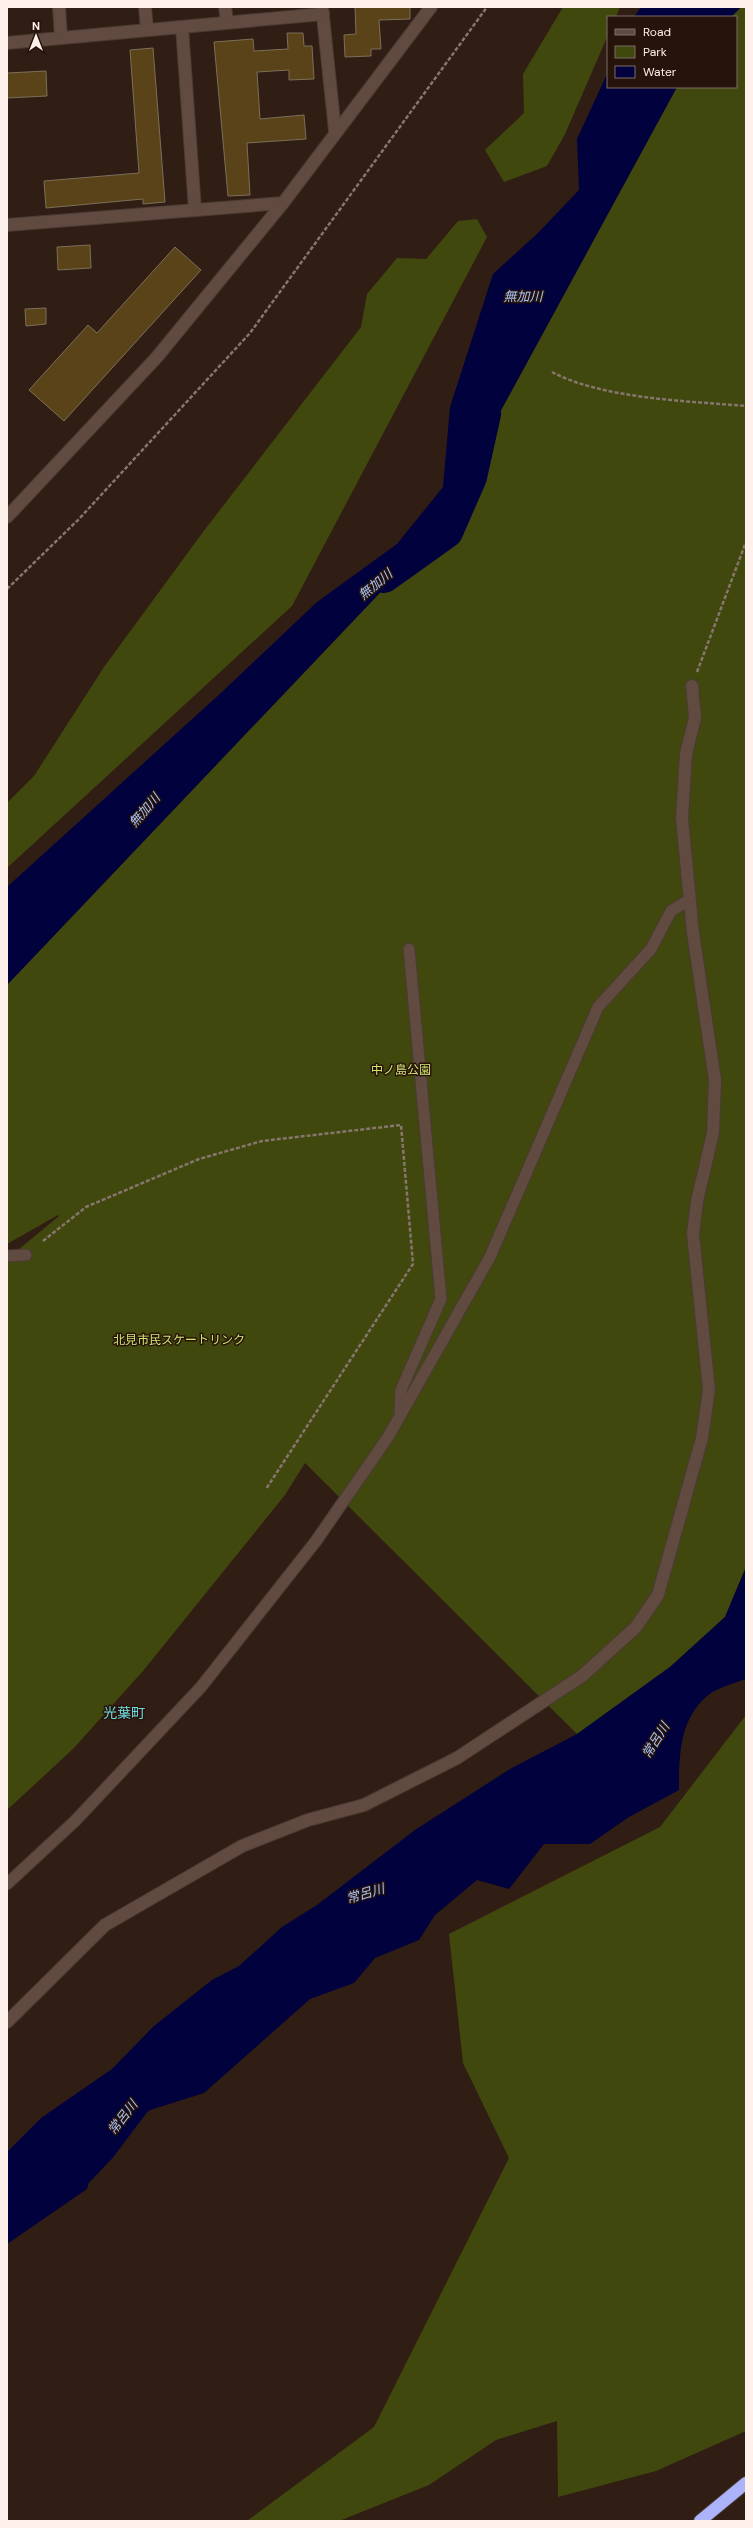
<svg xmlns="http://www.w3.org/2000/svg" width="753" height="2528" font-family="'DM Sans','Noto Sans JP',sans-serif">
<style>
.green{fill:#41480e}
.water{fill:#01013e}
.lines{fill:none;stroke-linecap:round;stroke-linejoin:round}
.river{stroke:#01013e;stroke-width:32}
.building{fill:#5a4318;stroke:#7c6f5a}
.lane-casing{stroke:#4b3a35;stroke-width:13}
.street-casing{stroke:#4b3a35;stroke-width:14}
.highway-casing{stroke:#4b3a35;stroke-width:14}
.path{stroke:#87766e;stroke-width:2.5;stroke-dasharray:4 2;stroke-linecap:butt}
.lane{stroke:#614a40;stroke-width:11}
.street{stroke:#614a40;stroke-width:12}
.highway{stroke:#adb3fb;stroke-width:12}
.labels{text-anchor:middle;stroke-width:3;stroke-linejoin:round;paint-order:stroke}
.park-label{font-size:12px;fill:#d3e471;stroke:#26140a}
.water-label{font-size:13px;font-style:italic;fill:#a8c2fb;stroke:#26140a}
.quarter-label{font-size:14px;fill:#70dce4;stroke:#26140a}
</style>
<rect width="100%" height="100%" fill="#301d14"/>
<g class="green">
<path d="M 563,7 L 620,7 L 616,17 L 608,17 L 608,35 L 565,134 L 547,166 L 504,182 L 485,150 L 524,113 L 523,74 Z"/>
<path d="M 741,7 L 746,7 L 746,1567 L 725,1617 L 670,1667 L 577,1734 L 305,1463 L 285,1495 L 143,1671 L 73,1749 L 7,1810 L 7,1259 L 59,1216 L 58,1215 L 7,1244 L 7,985 L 431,539 L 677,87 L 736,87 L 736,17 L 731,17 Z"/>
<path d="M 477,219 L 487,237 L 292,606 L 7,868 L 7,803 L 34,776 L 104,667 L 203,532 L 361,327 L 367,294 L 397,258 L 426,259 L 458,221 Z"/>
<path d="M 746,1715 L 746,2431 L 656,2471 L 558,2497 L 557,2421 L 496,2440 L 429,2485 L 339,2521 L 247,2521 L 374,2427 L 509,2158 L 463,2063 L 449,1934 L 660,1827 Z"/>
</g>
<g class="water">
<path d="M 641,7 L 741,7 L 731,17 L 634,17 Z"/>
<path d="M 608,72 L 608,87 L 677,87 L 431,539 L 7,985 L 7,887 L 222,692 L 317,602 L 397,544 L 443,487 L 450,407 L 493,274 L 538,233 L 579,190 L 577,139 Z"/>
<path d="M 746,1567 L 746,1679 C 735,1683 716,1688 707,1696 C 679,1720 679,1757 679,1790 L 629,1817 L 590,1844 L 544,1844 L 509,1889 L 477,1880 L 435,1915 L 419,1940 L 375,1958 L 354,1983 L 310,1999 L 204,2093 L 150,2110 L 103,2132 L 87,2189 L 7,2244 L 7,2152 L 41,2118 L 112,2069 L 154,2026 L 212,1980 L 239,1966 L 282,1927 L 317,1905 L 415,1830 L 510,1769 L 577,1734 L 670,1667 L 725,1617 Z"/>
</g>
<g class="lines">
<g class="river">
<path d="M 384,577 L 447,532 L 471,477 L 485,414"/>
<path d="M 7,2213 L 80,2169 L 100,2148 L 143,2091"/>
</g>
</g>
<g class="building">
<path d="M 355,7 L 410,7 L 410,19 L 379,20 L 381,49 L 371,49 L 371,56 L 345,57 L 344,35 L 356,34 Z"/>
<path d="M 287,33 L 303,33 L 304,46 L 312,46 L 314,79 L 289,80 L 289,70 L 257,72 L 260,119 L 304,115 L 306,139 L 247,143 L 250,195 L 228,196 L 214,42 L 253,39 L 254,51 L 288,49 Z"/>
<path d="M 153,48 L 165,202 L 143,204 L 143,199 L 46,208 L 44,181 L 139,173 L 130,50 Z"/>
<path d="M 46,71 L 47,96 L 7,98 L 7,73 Z"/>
<path d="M 90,245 L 91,268 L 58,270 L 57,247 Z"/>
<path d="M 175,247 L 201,270 L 64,421 L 29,390 L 88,325 L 97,333 Z"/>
<path d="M 46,308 L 46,324 L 26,326 L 25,309 Z"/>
</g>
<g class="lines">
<g class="lane-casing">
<g id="lane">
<path d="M 7,1256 L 26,1255"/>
<path d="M 400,1412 L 401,1390 L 441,1299 L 409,949"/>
<path d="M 7,1884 L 75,1821 L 201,1687 L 316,1541 L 388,1437 L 490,1257 L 598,1007 L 651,949 L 671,911 L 689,900"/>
</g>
</g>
<g class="street-casing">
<g id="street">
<path d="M 59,7 L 61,38"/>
<path d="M 145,7 L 147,30"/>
<path d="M 225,7 L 227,22"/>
<path d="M 322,7 L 335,131"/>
<path d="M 182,27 L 195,210"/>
<path d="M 7,43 L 323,14"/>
<path d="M 7,225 L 283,203"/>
<path d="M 7,517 L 157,357 L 283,203 L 431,7"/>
<path d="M 7,2022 L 105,1925 L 242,1846 L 308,1820 L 364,1805 L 457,1758 L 582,1676 L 636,1627 L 658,1595 L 702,1438 L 709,1390 L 693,1234 L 697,1201 L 713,1133 L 715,1080 L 693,933 L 682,818 L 686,754 L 695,718 L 692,686"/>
</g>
</g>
<g class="highway-casing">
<path id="highway" d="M 700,2521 L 746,2483"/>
</g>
<g class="path">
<path d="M 552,372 C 603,399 688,401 746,406"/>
<path d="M 7,589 L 79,519 L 250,333 L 487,7"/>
<path d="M 697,672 L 746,542"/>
<path d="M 43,1241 L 86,1207 L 199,1159 L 262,1141 L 401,1125 L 413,1264 L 266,1489"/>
</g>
<use href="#lane" class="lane"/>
<use href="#street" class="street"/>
<use href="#highway" class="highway"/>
</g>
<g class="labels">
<g class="park-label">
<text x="401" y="1074">中ノ島公園</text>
<text x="179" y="1344">北見市民スケートリンク</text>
</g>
<g class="water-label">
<text x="523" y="301">無加川</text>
<text transform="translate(375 584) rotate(-40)" y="5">無加川</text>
<text transform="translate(144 810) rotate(-49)" y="5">無加川</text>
<text transform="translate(655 1740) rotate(-58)" y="5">常呂川</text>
<text transform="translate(365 1893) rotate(-16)" y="5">常呂川</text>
<text transform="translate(122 2117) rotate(-52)" y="5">常呂川</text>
</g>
<g class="quarter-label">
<text x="124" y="1718">光葉町</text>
</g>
</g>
<rect width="753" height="2528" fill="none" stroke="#fef0ea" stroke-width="16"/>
<rect x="607" y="16" width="130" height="72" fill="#26140a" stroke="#7c6c64"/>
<rect x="615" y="29" width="20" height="6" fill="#614a40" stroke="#7c6c64"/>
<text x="643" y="36" font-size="12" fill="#fef0ea">Road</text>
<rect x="615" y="46" width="20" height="12" fill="#41480e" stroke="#7c6c64"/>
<text x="643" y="56" font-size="12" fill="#fef0ea">Park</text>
<rect x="615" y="66" width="20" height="12" fill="#01013e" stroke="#7c6c64"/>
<text x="643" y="76" font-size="12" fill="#fef0ea">Water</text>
<g transform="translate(36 36)" stroke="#26140a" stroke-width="3" paint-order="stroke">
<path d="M0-3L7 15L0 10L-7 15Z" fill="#fef0ea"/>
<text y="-6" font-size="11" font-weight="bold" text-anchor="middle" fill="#fef0ea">N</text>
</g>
</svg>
